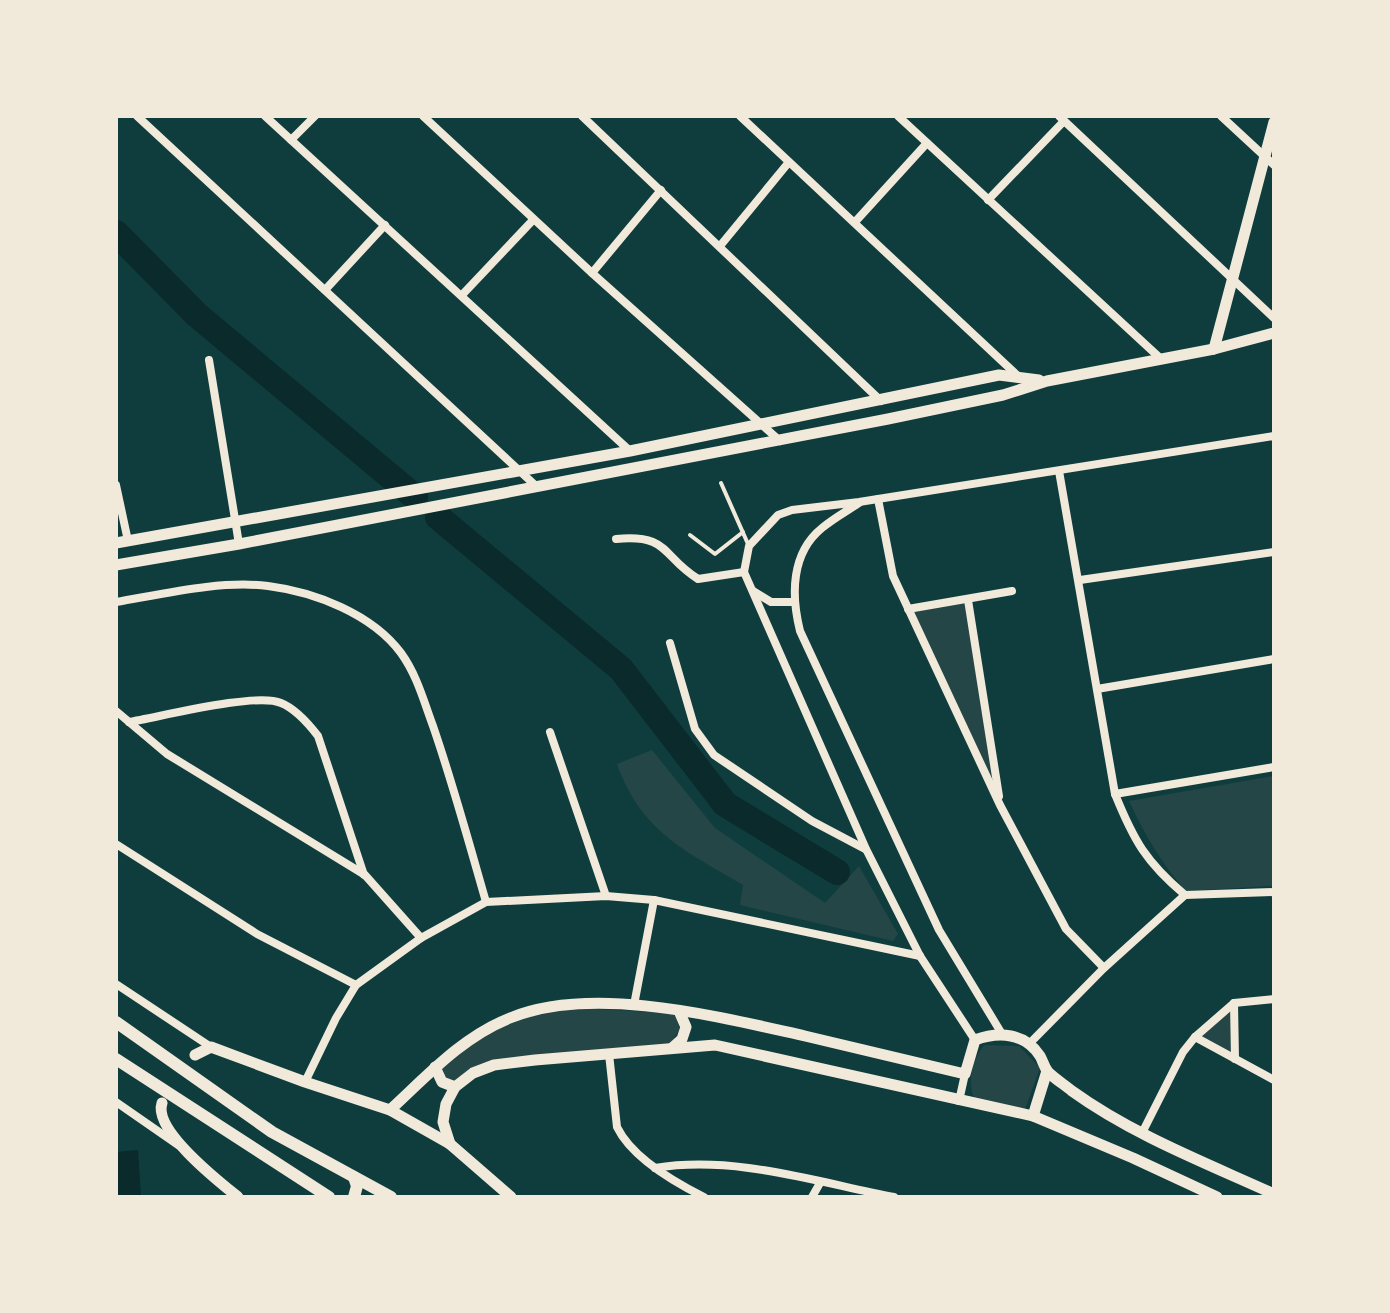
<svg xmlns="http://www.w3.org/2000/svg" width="1390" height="1313" font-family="Mulish,sans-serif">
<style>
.green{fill:#244646}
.water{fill:#0a2a2b}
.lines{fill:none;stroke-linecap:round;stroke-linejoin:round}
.river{stroke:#0a2a2b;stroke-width:26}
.service{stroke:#f1e9da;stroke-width:4}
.minor{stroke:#f1e9da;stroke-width:8}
.tertiary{stroke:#f1e9da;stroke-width:11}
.secondary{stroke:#f1e9da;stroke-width:12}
</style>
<rect width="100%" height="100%" fill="#0f3d3e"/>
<g class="green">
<path d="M 967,603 L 994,785 L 913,612 Z"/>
<path d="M 652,750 L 715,828 L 825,903 L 859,866 L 898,934 L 893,941 L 740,905 L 743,885 C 686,851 641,832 617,764 Z"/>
<path d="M 1274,776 L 1274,886 L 1186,891 C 1161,863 1145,835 1129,801 Z"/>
<path d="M 577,1008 L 671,1013 L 676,1017 L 680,1029 L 669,1045 L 489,1063 L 471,1068 L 454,1083 L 446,1078 L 442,1069 L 473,1040 L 512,1020 Z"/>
<path d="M 1231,1009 L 1233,1055 L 1199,1036 Z"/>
<path d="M 984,1045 L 1019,1046 L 1040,1068 L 1024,1112 L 975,1102 C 967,1081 971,1063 984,1045 Z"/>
</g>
<path class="water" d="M 138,1150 L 141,1197 L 116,1197 L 116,1152 Z"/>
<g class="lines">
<g class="river">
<path d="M 116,233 L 197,315 L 415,497"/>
<path d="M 438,517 L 621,669 L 725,804 L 837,872"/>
</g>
<g class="service">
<path d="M 721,483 L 748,544"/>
<path d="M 690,535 L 715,554 L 743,532"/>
</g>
<g class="minor">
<path d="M 137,116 L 537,487"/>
<path d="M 265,116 L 630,451"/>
<path d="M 423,116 L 592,273 L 780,441"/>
<path d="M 582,116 L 881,401"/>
<path d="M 740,116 L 1019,377"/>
<path d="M 898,116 L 1160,358"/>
<path d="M 1059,116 L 1274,318"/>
<path d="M 1221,116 L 1274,165"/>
<path d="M 291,140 L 315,116"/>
<path d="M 988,200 L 1064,121"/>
<path d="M 855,222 L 927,143"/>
<path d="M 720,246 L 789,162"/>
<path d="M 592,273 L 661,190"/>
<path d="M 325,290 L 385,225"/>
<path d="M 462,295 L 533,220"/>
<path d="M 209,360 L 239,544"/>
<path d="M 1059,471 L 1115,794 C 1134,841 1146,862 1185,895"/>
<path d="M 116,485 L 128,541"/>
<path d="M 878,499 L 893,576 L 1000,805 L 1066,929 L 1104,968"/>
<path d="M 859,503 C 847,511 834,518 822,528 C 791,553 791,595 800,631 L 939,930 L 1002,1034"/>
<path d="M 616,539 C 670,534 661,556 698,579 L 744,572"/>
<path d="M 1080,580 L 1274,552"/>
<path d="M 753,591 L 771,602 L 793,602"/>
<path d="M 968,600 L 999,796"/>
<path d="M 116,602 C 163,594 221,580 268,586 C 315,592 372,614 401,653 C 417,675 424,702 433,726 C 453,784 469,843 486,902"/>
<path d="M 908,609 L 1012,591"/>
<path d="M 670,643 L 695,729 L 714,755 L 812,821 L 865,849"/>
<path d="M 1097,689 L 1274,659"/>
<path d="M 116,711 L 167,754 L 365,875 L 421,938"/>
<path d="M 129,722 C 160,717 256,692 281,703 C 296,709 308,723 318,736 L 364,875"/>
<path d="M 550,732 L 606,896"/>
<path d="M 1115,794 L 1274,767"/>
<path d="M 116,844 L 257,934 L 356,985"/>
<path d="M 116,984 L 211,1047"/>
<path d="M 1234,1003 L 1235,1059"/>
<path d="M 634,1005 L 654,900"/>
<path d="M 1195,1037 L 1274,1080"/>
<path d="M 975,1040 L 920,956 L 866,849 L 744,572 L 749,546 L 778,515 L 792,510 L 859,502 L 1274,436"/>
<path d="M 1030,1043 L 1104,968 L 1185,895 L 1274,892"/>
<path d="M 609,1054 L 617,1127 C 632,1158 674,1182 704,1197"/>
<path d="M 305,1082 L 336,1018 L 356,985 L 421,938 L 486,902 L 606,896 L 654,900 L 920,956"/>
<path d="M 959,1101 L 965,1074"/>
<path d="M 116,1102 L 178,1145"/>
<path d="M 1142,1133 L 1183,1052 L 1195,1037 L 1234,1003 L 1274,999"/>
<path d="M 655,1168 C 735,1155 816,1182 894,1197"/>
<path d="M 812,1197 L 820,1183"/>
</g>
<g class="tertiary">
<path d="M 1214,349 L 1274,122"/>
<path d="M 116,543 L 630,451 L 999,375 L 1039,380"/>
<path d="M 116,565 L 239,544 L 888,419 L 1003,395 L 1047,381 L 1214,349 L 1274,333"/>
<path d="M 672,1048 L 682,1039 L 686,1027 L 679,1011"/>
<path d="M 195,1055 L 211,1047 L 305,1082 L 390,1110 L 450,1144 L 511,1197"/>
<path d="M 435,1067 L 442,1082 L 455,1087"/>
<path d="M 162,1103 C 153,1130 218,1181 238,1197"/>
<path d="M 390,1110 C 427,1076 462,1037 510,1018 C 593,984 720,1017 805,1036 C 858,1049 912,1061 965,1074 L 975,1040 C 999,1031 1025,1033 1040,1056 C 1043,1061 1044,1067 1048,1072 C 1055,1079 1065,1085 1072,1091 C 1133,1135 1206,1163 1274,1194"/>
<path d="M 1033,1116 L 1047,1071"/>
<path d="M 450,1144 L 443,1122 L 446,1104 L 455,1087 L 473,1073 L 494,1065 L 535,1060 L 715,1045 L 1033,1116 L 1133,1158 L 1217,1197"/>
</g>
<g class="secondary">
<path d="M 116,1022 L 272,1132 L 391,1197"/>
<path d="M 116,1059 L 329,1197"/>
<path d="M 354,1177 L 357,1186 L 354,1197"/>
</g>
</g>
<rect width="1390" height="1313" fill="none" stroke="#f1e9da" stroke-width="236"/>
</svg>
